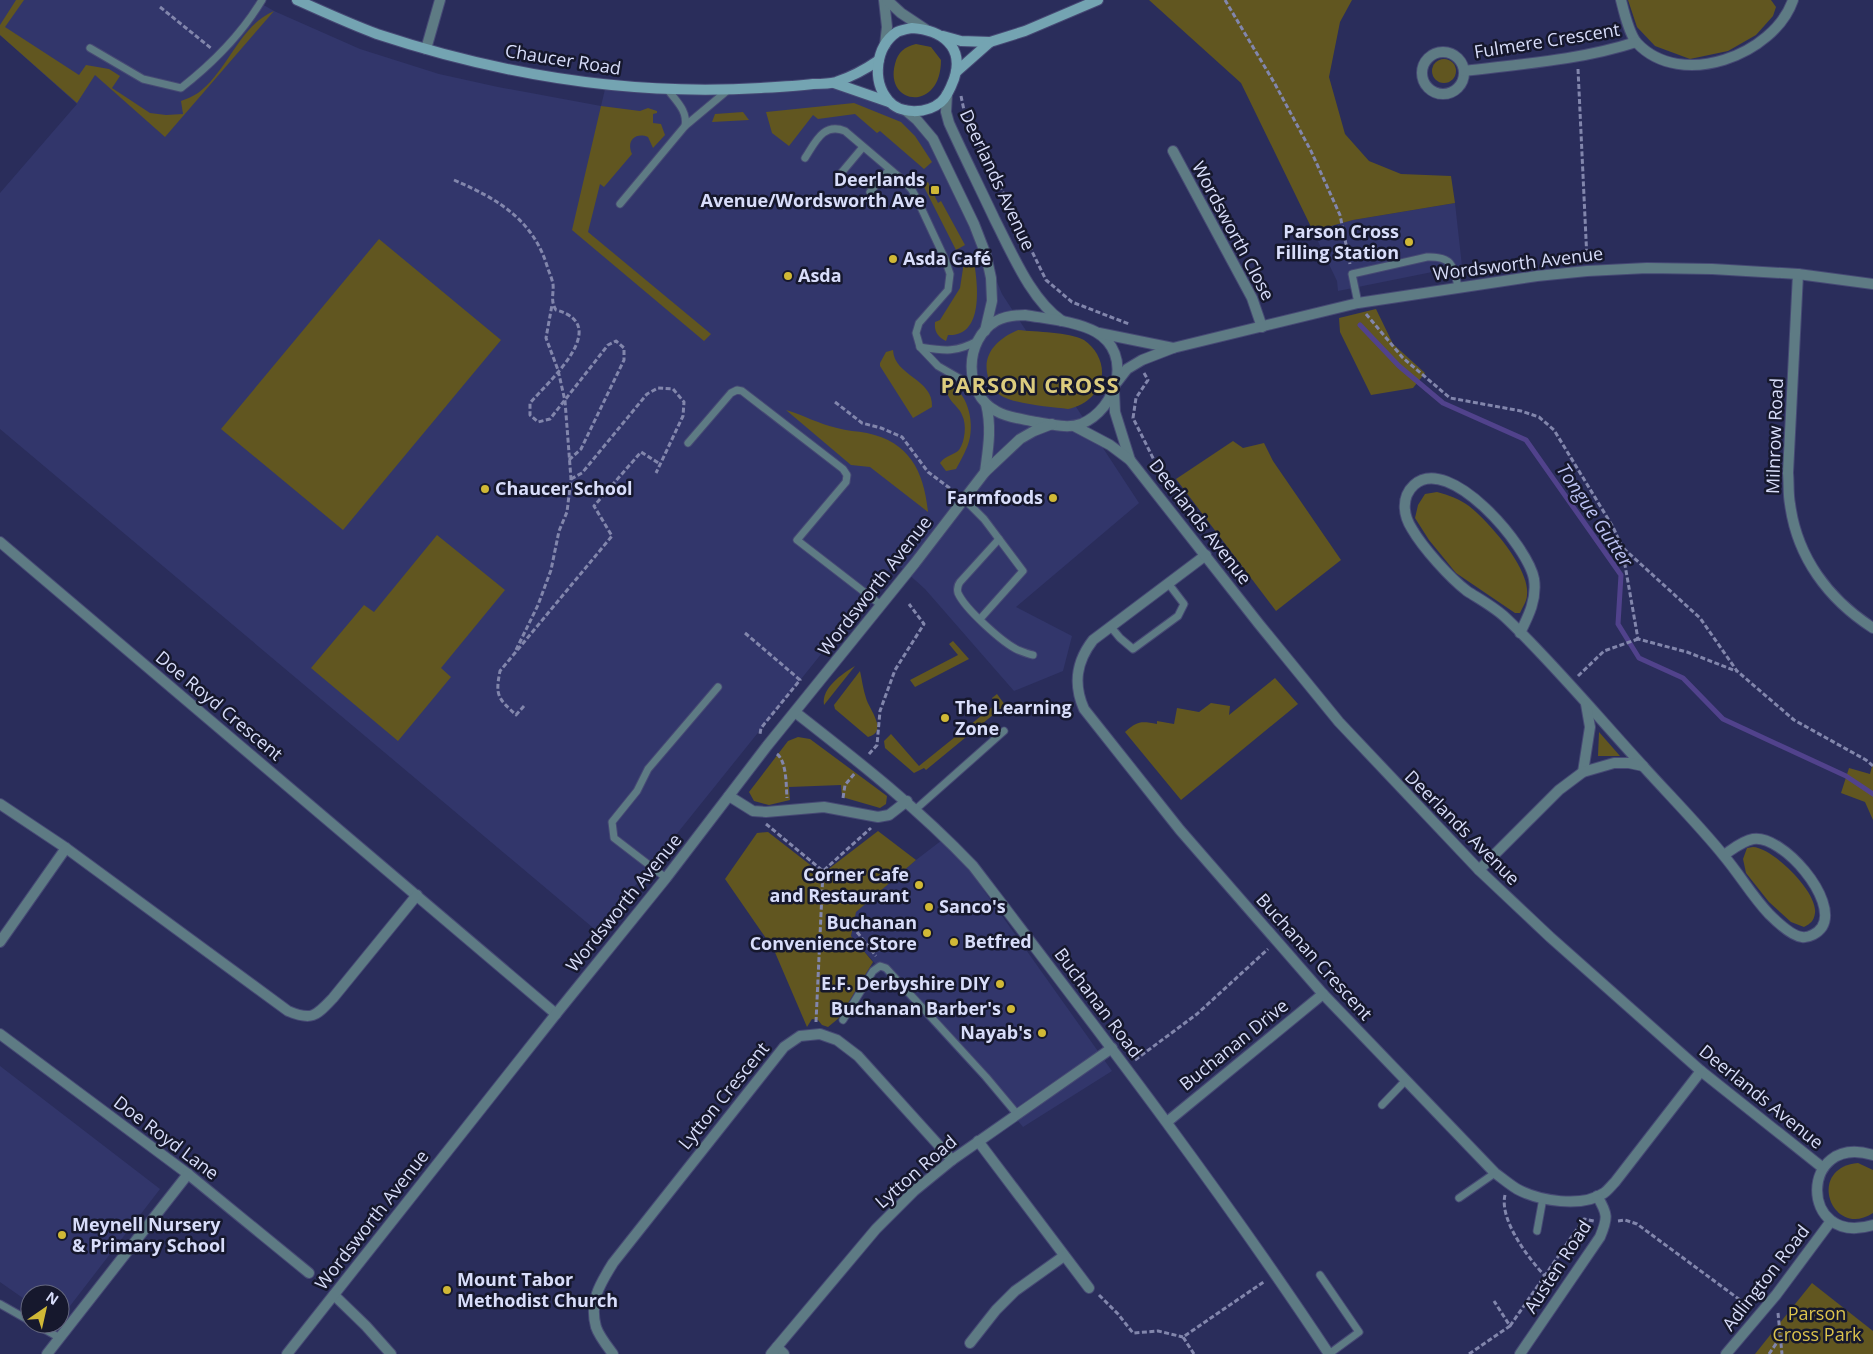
<svg xmlns="http://www.w3.org/2000/svg" width="1873" height="1354" font-family="'Open Sans',sans-serif">
<style>
.built{fill:#32366b}
.green{fill:#615620}
.lines{fill:none;stroke-linecap:round;stroke-linejoin:round}
.stream{stroke:#51428c;stroke-width:5}
.service-casing{stroke:#464974;stroke-width:9}
.minor-casing{stroke:#464974;stroke-width:12}
.tertiary-casing{stroke:#464974;stroke-width:12}
.secondary-casing{stroke:#464974;stroke-width:12}
.path{stroke:#8286ac;stroke-width:3;stroke-dasharray:5 2.5;stroke-linecap:butt}
.service{stroke:#5e7b84;stroke-width:7}
.minor{stroke:#5e7b84;stroke-width:10}
.tertiary{stroke:#5e7b84;stroke-width:10}
.secondary{stroke:#74a4b2;stroke-width:10}
.poi-dot{fill:#d0b836;stroke:#16182d;stroke-width:2}
.labels{text-anchor:middle;stroke-width:5;stroke-linejoin:round;paint-order:stroke}
.street-label{font-size:18px;fill:#d8ddfa;stroke:#16182d}
.poi-label{font-size:18px;font-weight:bold;fill:#d8ddfa;stroke:#16182d;text-anchor:end}
.park-label{font-size:18px;fill:#dbc34d;stroke:#16182d}
.water-label{font-size:19px;font-style:italic;fill:#bac1f2;stroke:#16182d}
.district-label{font-size:22px;font-weight:bold;letter-spacing:1px;fill:#dccc7e;stroke:#16182d}
</style>
<rect width="100%" height="100%" fill="#2a2d5b"/>
<g class="built">
<path d="M 0,0 L 255,0 L 274,11 L 360,49 L 439,74 L 498,87 L 601,106 L 606,85 L 638,89 L 834,83 L 871,95 L 921,125 L 986,255 L 1002,294 L 1139,503 L 1016,607 L 1072,636 L 1063,671 L 1014,691 L 925,589 L 895,562 L 598,932 L 0,429 L 0,193 L 77,104 L 0,35 Z"/>
<path d="M 1455,203 L 1462,266 L 1338,291 L 1337,281 L 1313,231 L 1353,220 Z"/>
<path d="M 946,837 L 1112,1071 L 1023,1127 L 1001,1100 L 887,977 L 851,936 L 855,912 L 916,860 Z"/>
<path d="M 0,1066 L 160,1189 L 60,1319 L 60,1294 L 30,1294 L 30,1303 L 0,1282 Z"/>
</g>
<g class="green">
<path d="M 16,0 L 24,0 L 5,27 L 79,75 L 86,65 L 109,69 L 120,76 L 112,88 L 150,113 L 166,115 L 183,114 L 181,101 C 187,99 193,96 198,93 C 228,71 239,26 274,11 L 165,137 L 95,75 L 77,103 L 0,35 L 0,25 Z"/>
<path d="M 1149,0 L 1352,0 L 1340,22 L 1329,77 L 1345,134 L 1369,161 L 1401,174 L 1451,176 L 1455,203 L 1353,220 L 1313,231 L 1241,83 Z"/>
<path d="M 1628,0 L 1771,0 L 1776,7 L 1773,16 L 1756,35 L 1728,51 L 1690,59 L 1655,46 L 1637,27 Z"/>
<path d="M 916,44 L 931,47 L 941,60 C 941,113 884,105 895,64 C 898,52 904,47 916,44 Z"/>
<circle cx="1444" cy="71" r="12"/>
<path d="M 854,103 L 901,122 L 915,136 L 932,162 L 924,169 L 880,131 L 877,133 L 855,114 L 818,119 L 813,115 L 789,146 L 772,133 L 766,112 Z"/>
<path d="M 601,106 L 640,111 L 648,108 L 657,111 L 657,113 L 653,114 L 653,123 L 661,124 L 665,135 L 653,148 L 648,137 C 635,132 626,141 632,154 L 604,187 L 600,184 L 588,232 L 711,334 L 704,341 L 572,230 Z"/>
<path d="M 743,112 L 749,120 L 712,122 L 715,114 Z"/>
<path d="M 928,182 L 938,203 L 941,201 L 965,245 L 956,250 L 923,185 Z"/>
<path d="M 379,239 L 501,340 L 343,530 L 221,429 Z"/>
<path d="M 964,262 L 974,262 C 978,285 984,337 948,335 L 946,341 C 938,337 934,332 935,322 L 940,320 L 960,288 Z"/>
<path d="M 1376,309 L 1393,344 L 1425,373 L 1413,388 L 1371,395 L 1340,332 L 1339,318 Z"/>
<path d="M 1018,330 C 1037,332 1068,332 1084,340 C 1090,344 1094,349 1097,354 C 1111,379 1094,404 1068,409 C 1051,407 1013,404 1000,395 C 995,392 991,386 989,380 C 980,355 997,339 1018,330 Z"/>
<path d="M 893,350 C 894,376 934,379 932,407 L 913,418 L 880,366 L 880,363 L 886,352 Z"/>
<path d="M 941,382 C 965,385 974,416 970,437 C 968,448 961,460 956,469 L 946,471 L 940,463 C 946,455 954,455 959,450 C 965,442 967,424 962,415 C 960,409 954,405 950,399 C 947,394 944,387 941,382 Z"/>
<path d="M 786,410 C 803,415 819,424 837,428 C 847,431 857,431 867,433 C 910,442 924,472 928,512 L 870,467 L 851,465 Z"/>
<path d="M 1233,441 L 1243,448 L 1264,443 L 1273,461 L 1341,560 L 1276,611 L 1176,479 Z"/>
<path d="M 1437,492 C 1449,495 1459,499 1469,506 C 1489,522 1530,568 1527,595 C 1527,601 1522,608 1520,613 L 1515,613 L 1456,573 L 1429,540 L 1415,518 L 1418,505 L 1425,494 Z"/>
<path d="M 437,535 L 505,590 L 441,668 L 451,677 L 398,741 L 311,668 L 364,605 L 374,612 Z"/>
<path d="M 953,641 L 969,659 L 915,687 L 910,680 L 958,655 L 949,644 Z"/>
<path d="M 855,666 L 824,705 C 821,688 842,674 855,666 Z"/>
<path d="M 860,671 C 862,680 863,689 866,698 C 869,709 889,732 868,737 L 835,709 L 834,705 Z"/>
<path d="M 1275,678 L 1298,704 L 1181,800 L 1125,732 C 1137,721 1141,721 1157,724 L 1157,721 L 1174,724 L 1177,708 L 1199,712 L 1211,703 L 1230,706 L 1229,715 Z"/>
<path d="M 997,694 L 1005,705 L 926,770 L 924,768 L 914,773 L 885,748 L 884,741 L 891,734 L 919,766 L 996,704 L 992,698 Z"/>
<path d="M 1599,732 L 1620,756 L 1598,756 Z"/>
<path d="M 798,737 L 810,739 L 887,796 L 886,804 L 880,808 L 842,797 L 841,785 L 789,787 L 790,800 L 769,805 L 754,801 L 749,792 L 788,741 Z"/>
<path d="M 1873,763 L 1873,820 L 1865,802 L 1841,793 L 1849,768 L 1870,774 Z"/>
<path d="M 878,831 L 916,860 L 856,912 L 851,936 L 873,962 L 839,1018 L 828,1027 L 822,1025 L 818,1020 L 812,1019 L 807,1027 L 774,950 L 725,879 L 757,833 L 768,832 L 822,874 Z"/>
<path d="M 1753,847 C 1773,848 1818,892 1815,913 C 1814,921 1810,924 1804,927 L 1791,922 L 1769,902 L 1746,873 L 1743,859 L 1747,848 Z"/>
<path d="M 1858,1163 L 1873,1170 L 1873,1213 C 1832,1240 1805,1168 1858,1163 Z"/>
<path d="M 1812,1283 L 1873,1331 L 1873,1354 L 1755,1354 Z"/>
</g>
<g class="lines">
<path class="stream" d="M 1360,325 L 1399,366 L 1443,403 L 1526,440 L 1621,575 L 1618,624 L 1639,658 L 1683,678 L 1723,719 L 1846,776 L 1873,794"/>
<g class="service-casing">
<g id="service">
<path d="M 90,48 L 143,79 L 181,88 C 213,63 241,35 262,0"/>
<path d="M 685,126 L 728,90"/>
<path d="M 805,158 C 815,143 823,122 845,131 L 905,182 L 912,190 L 917,199 L 945,259 L 950,274 L 948,290 L 919,323 L 916,333 L 920,347 L 938,366 L 964,381 L 976,390"/>
<path d="M 842,172 L 863,147"/>
<path d="M 870,192 L 889,170"/>
<path d="M 620,204 L 685,126 C 688,111 676,101 668,90"/>
<path d="M 1358,303 L 1352,274 L 1427,257 C 1451,256 1454,265 1458,287"/>
<path d="M 920,347 C 945,351 956,353 979,340"/>
<path d="M 688,443 L 731,393 L 737,390 L 742,391 L 843,469 L 847,475 L 846,482 L 797,540 L 881,605"/>
<path d="M 964,499 L 984,519 L 1023,571 L 980,619"/>
<path d="M 999,539 L 960,582 C 957,586 957,589 958,593 C 965,609 1003,643 1018,650 C 1023,652 1028,654 1033,655"/>
<path d="M 1110,626 L 1120,638 L 1133,649 L 1178,616 L 1184,604 L 1168,583"/>
<path d="M 916,809 L 1004,731"/>
<path d="M 666,878 L 614,838 L 612,822 L 637,791 L 648,769 L 718,687"/>
<path d="M 843,1020 L 873,971 L 880,966 L 886,968 L 986,1077 L 1017,1114"/>
<path d="M 1382,1105 L 1406,1080"/>
<path d="M 1459,1198 L 1495,1173"/>
<path d="M 1537,1231 L 1543,1198"/>
<path d="M 1320,1275 L 1359,1332 L 1329,1354"/>
<path d="M 0,1304 L 30,1321"/>
<path d="M 35,1324 L 60,1338"/>
</g>
</g>
<g class="minor-casing">
<g id="minor">
<path d="M 1621,0 C 1624,12 1629,34 1637,43 C 1681,90 1774,55 1793,0"/>
<path d="M 426,49 L 440,0"/>
<circle cx="1443" cy="73" r="21"/>
<path d="M 1464,71 C 1521,64 1581,60 1636,42"/>
<path d="M 1173,151 L 1252,298 L 1262,327"/>
<path d="M 1798,274 L 1788,473 C 1789,483 1788,494 1790,504 C 1797,557 1828,599 1873,628"/>
<path d="M 0,542 L 556,1014"/>
<path d="M 1206,555 L 1093,640 C 1076,662 1073,684 1084,709 L 1180,830 L 1323,994 L 1495,1173 C 1502,1178 1509,1184 1517,1189 C 1539,1201 1582,1208 1604,1193 C 1608,1190 1611,1186 1615,1182 L 1701,1071"/>
<path d="M 1520,633 C 1529,615 1537,599 1534,579 C 1528,546 1449,453 1414,485 C 1401,497 1403,515 1412,529 C 1423,548 1450,578 1467,591 C 1481,600 1496,608 1507,619 C 1555,665 1598,717 1643,766"/>
<path d="M 795,712 C 859,762 917,807 973,866 C 1095,1026 1218,1186 1329,1354"/>
<path d="M 1583,772 L 1590,727 L 1586,704"/>
<path d="M 729,796 L 753,811 L 766,812 L 824,807 L 878,817 L 889,815 L 907,801"/>
<path d="M 0,804 L 66,848 L 288,1011 C 312,1021 316,1016 333,998 L 417,895"/>
<path d="M 1479,870 L 1559,790 L 1583,772 L 1614,763 L 1629,763 L 1643,766 C 1670,796 1699,825 1724,856 C 1740,875 1752,896 1769,914 C 1776,921 1792,936 1802,937 C 1809,938 1818,933 1822,927 C 1839,900 1782,834 1753,839 C 1742,841 1733,849 1724,855"/>
<path d="M 0,942 L 66,848"/>
<path d="M 0,1034 L 188,1174 L 309,1273"/>
<path d="M 1167,1122 L 1323,994"/>
<path d="M 978,1141 L 1089,1288"/>
<path d="M 334,1295 L 366,1326 L 391,1354"/>
<path d="M 970,1343 L 996,1310 L 1015,1291 L 1064,1256"/>
<path d="M 777,1347 L 784,1354"/>
<path d="M 47,1354 L 188,1174"/>
<path d="M 613,1354 C 607,1346 599,1336 596,1327 C 589,1301 600,1284 613,1263 L 784,1047 L 800,1036 L 820,1034 L 837,1040 L 858,1056 L 952,1160"/>
<path d="M 771,1354 L 876,1229 L 914,1191 L 952,1160 L 1112,1048"/>
<path d="M 1520,1354 L 1600,1237 C 1608,1218 1608,1214 1597,1196"/>
<path d="M 1726,1354 L 1776,1295 L 1831,1221"/>
</g>
</g>
<g class="tertiary-casing">
<g id="tertiary">
<path d="M 884,0 L 887,27 L 885,45"/>
<path d="M 887,0 L 901,13 L 925,29"/>
<path d="M 947,94 L 946,112 L 949,123 C 964,156 980,188 995,220 C 1012,253 1031,300 1062,321"/>
<path d="M 905,110 L 917,120 L 933,139 L 974,224 L 986,255 L 991,278 L 992,301 L 985,331"/>
<path d="M 1025,315 C 1048,319 1076,321 1096,332 C 1134,354 1117,409 1081,424 C 1067,429 1051,424 1036,422 C 1023,419 1008,418 996,411 C 963,393 964,340 996,321 C 1005,316 1015,315 1025,315 Z"/>
<path d="M 1099,333 L 1173,348"/>
<path d="M 1117,382 L 1127,369 L 1142,360 L 1173,348 L 1358,303 L 1537,276 L 1587,271 L 1647,268 L 1712,269 L 1798,274 L 1873,284"/>
<path d="M 1114,391 L 1115,412 L 1130,460"/>
<path d="M 1074,426 L 1110,445 L 1130,460 L 1259,624 L 1339,722 L 1479,870 L 1550,937 L 1701,1071 L 1823,1168"/>
<path d="M 985,472 C 988,449 992,428 986,404"/>
<path d="M 1873,1155 C 1799,1132 1798,1248 1873,1225"/>
<path d="M 287,1354 L 556,1014 L 666,878 L 767,746 L 915,563 L 985,472 L 1020,439 L 1034,431 L 1052,424"/>
</g>
</g>
<g class="secondary-casing">
<g id="secondary">
<path d="M 297,0 C 324,12 350,24 377,34 C 501,75 631,96 761,88 C 778,87 796,86 813,84 C 821,84 829,84 836,82 C 851,77 866,69 879,60"/>
<path d="M 912,28 C 941,30 965,46 954,79 C 951,87 947,97 941,102 C 927,114 900,115 888,100 C 872,81 875,47 897,32 C 901,30 907,29 912,28 Z"/>
<path d="M 943,36 L 961,41 L 990,42 L 1025,31 L 1098,0"/>
<path d="M 956,72 L 990,42"/>
<path d="M 834,83 L 889,102"/>
</g>
</g>
<g class="path">
<path d="M 1225,0 L 1275,84 L 1311,151 L 1340,215 L 1350,264"/>
<path d="M 160,7 L 212,49"/>
<path d="M 1578,69 L 1587,260"/>
<path d="M 961,96 L 965,115 L 1046,280 L 1072,302 L 1129,324"/>
<path d="M 454,180 C 498,199 534,220 548,269 C 550,274 552,279 553,284 C 554,293 550,301 556,310 C 613,325 549,381 530,403 L 530,415 L 538,422 L 550,419 L 608,345 L 616,341 L 624,348 L 624,360 L 581,449 L 569,460"/>
<path d="M 956,258 L 974,258"/>
<path d="M 1366,314 L 1403,358 L 1450,398 L 1521,411 L 1539,417 L 1554,430 L 1613,527 L 1622,547 L 1700,618 L 1737,671 L 1794,720 L 1866,760 L 1873,766"/>
<path d="M 1144,373 L 1148,380 L 1136,398 L 1133,418 L 1156,464 L 1156,472"/>
<path d="M 835,402 L 862,423 L 881,428 L 902,437 L 928,472 L 955,492"/>
<path d="M 571,479 L 582,473 L 647,394 L 658,388 L 673,389 L 684,402 L 683,416 L 656,473"/>
<path d="M 1622,548 L 1638,639 L 1687,652 L 1736,671"/>
<path d="M 745,633 L 800,680 L 761,728 L 760,734"/>
<path d="M 516,650 L 538,605 L 551,570 L 559,531 L 567,512 L 571,479 L 565,401 L 558,370 L 546,338 L 552,305"/>
<path d="M 1578,676 L 1604,651 L 1638,639"/>
<path d="M 524,706 L 516,715 C 498,698 495,696 500,671 L 612,536 L 594,506 L 641,452 L 660,464"/>
<path d="M 777,754 C 787,762 786,786 787,798"/>
<path d="M 869,754 L 877,745 L 880,711 L 895,670 L 924,624 L 909,604"/>
<path d="M 843,798 L 845,785 L 855,773"/>
<path d="M 766,824 L 823,871 L 871,828"/>
<path d="M 857,932 L 876,956"/>
<path d="M 816,1022 L 823,871"/>
<path d="M 1135,1060 L 1197,1014 L 1268,949"/>
<path d="M 1505,1195 C 1499,1220 1529,1259 1545,1276"/>
<path d="M 1618,1221 L 1625,1220 L 1637,1224 L 1751,1308"/>
<path d="M 1099,1295 L 1118,1314 L 1133,1333 L 1158,1331 L 1183,1337"/>
<path d="M 1778,1313 L 1782,1354"/>
<path d="M 1510,1326 L 1584,1219 L 1594,1221"/>
<path d="M 1194,1354 L 1183,1337 L 1265,1281"/>
<path d="M 1469,1354 L 1510,1326 L 1494,1301"/>
<path d="M 1769,1354 L 1780,1338"/>
</g>
<use href="#service" class="service"/>
<use href="#minor" class="minor"/>
<use href="#tertiary" class="tertiary"/>
<use href="#secondary" class="secondary"/>
</g>
<g class="poi-dot">
<rect x="930" y="185" width="10" height="10" rx="2.5"/>
<circle cx="1409" cy="242" r="5"/>
<circle cx="893" cy="259" r="5"/>
<circle cx="788" cy="276" r="5"/>
<circle cx="485" cy="489" r="5"/>
<circle cx="1053" cy="498" r="5"/>
<circle cx="945" cy="718" r="5"/>
<circle cx="919" cy="885" r="5"/>
<circle cx="929" cy="907" r="5"/>
<circle cx="927" cy="933" r="5"/>
<circle cx="954" cy="942" r="5"/>
<circle cx="1000" cy="984" r="5"/>
<circle cx="1011" cy="1009" r="5"/>
<circle cx="1042" cy="1033" r="5"/>
<circle cx="62" cy="1235" r="5"/>
<circle cx="447" cy="1290" r="5"/>
</g>
<g class="labels">
<g class="street-label">
<text transform="translate(1547 41) rotate(-9)" y="6">Fulmere Crescent</text>
<text transform="translate(563 60) rotate(9)" y="6">Chaucer Road</text>
<text transform="translate(997 180) rotate(65)" y="6">Deerlands Avenue</text>
<text transform="translate(1233 231) rotate(62)" y="6">Wordsworth Close</text>
<text transform="translate(1518 264) rotate(-7)" y="6">Wordsworth Avenue</text>
<text transform="translate(1775 436) rotate(-88)" y="6">Milnrow Road</text>
<text transform="translate(1200 522) rotate(52)" y="6">Deerlands Avenue</text>
<text transform="translate(875 586) rotate(-52)" y="6">Wordsworth Avenue</text>
<text transform="translate(219 706) rotate(40)" y="6">Doe Royd Crescent</text>
<text transform="translate(1462 828) rotate(45)" y="6">Deerlands Avenue</text>
<text transform="translate(624 903) rotate(-51)" y="6">Wordsworth Avenue</text>
<text transform="translate(1314 957) rotate(48)" y="6">Buchanan Crescent</text>
<text transform="translate(1098 1003) rotate(53)" y="6">Buchanan Road</text>
<text transform="translate(1234 1045) rotate(-39)" y="6">Buchanan Drive</text>
<text transform="translate(724 1096) rotate(-51)" y="6">Lytton Crescent</text>
<text transform="translate(1761 1097) rotate(39)" y="6">Deerlands Avenue</text>
<text transform="translate(166 1138) rotate(37)" y="6">Doe Royd Lane</text>
<text transform="translate(916 1172) rotate(-41)" y="6">Lytton Road</text>
<text transform="translate(372 1220) rotate(-52)" y="6">Wordsworth Avenue</text>
<text transform="translate(1558 1267) rotate(-57)" y="6">Austen Road</text>
<text transform="translate(1766 1278) rotate(-52)" y="6">Adlington Road</text>
</g>
<g class="poi-label">
<text x="925" y="186">Deerlands<tspan x="925" dy="21">Avenue/Wordsworth Ave</tspan></text>
<text x="1399" y="238">Parson Cross<tspan x="1399" dy="21">Filling Station</tspan></text>
<text x="903" y="265" text-anchor="start">Asda Café</text>
<text x="798" y="282" text-anchor="start">Asda</text>
<text x="495" y="495" text-anchor="start">Chaucer School</text>
<text x="1043" y="504">Farmfoods</text>
<text x="955" y="714" text-anchor="start">The Learning<tspan x="955" dy="21">Zone</tspan></text>
<text x="909" y="881">Corner Cafe<tspan x="909" dy="21">and Restaurant</tspan></text>
<text x="939" y="913" text-anchor="start">Sanco's</text>
<text x="917" y="929">Buchanan<tspan x="917" dy="21">Convenience Store</tspan></text>
<text x="964" y="948" text-anchor="start">Betfred</text>
<text x="990" y="990">E.F. Derbyshire DIY</text>
<text x="1001" y="1015">Buchanan Barber's</text>
<text x="1032" y="1039">Nayab's</text>
<text x="72" y="1231" text-anchor="start">Meynell Nursery<tspan x="72" dy="21">&amp; Primary School</tspan></text>
<text x="457" y="1286" text-anchor="start">Mount Tabor<tspan x="457" dy="21">Methodist Church</tspan></text>
</g>
<g class="park-label">
<text x="1817" y="1320">Parson<tspan x="1817" dy="21">Cross Park</tspan></text>
</g>
<g class="water-label">
<text transform="translate(1595 515) rotate(56)" y="7">Tongue Gutter</text>
</g>
<g class="district-label">
<text x="1030" y="393">PARSON CROSS</text>
</g>
</g>
<g transform="translate(45 1309) rotate(34)"><circle r="24" fill="#16182d" stroke="#64677f"/>
<path d="M0-4L9 19L0 12L-9 19Z" fill="#d0b836"/>
<text y="-8" font-size="14" font-weight="bold" text-anchor="middle" fill="#d8ddfa">N</text>
</g>
</svg>
